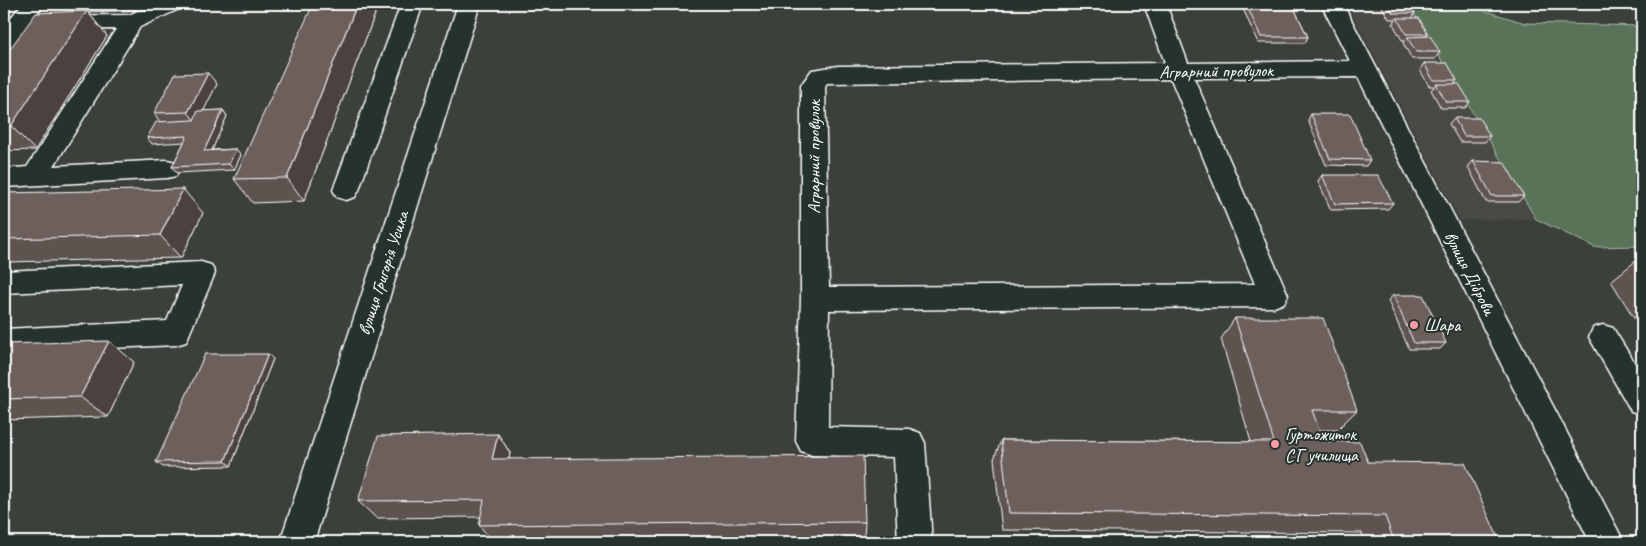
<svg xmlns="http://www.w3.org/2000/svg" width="1646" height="546" font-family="Caveat,sans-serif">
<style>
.built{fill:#4a4a45}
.green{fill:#597359;stroke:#acb9ac}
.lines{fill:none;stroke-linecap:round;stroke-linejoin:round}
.minor-casing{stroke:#fff;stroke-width:3}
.minor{fill:#26332d;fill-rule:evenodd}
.wall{fill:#5e534f;stroke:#fff}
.shaded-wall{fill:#4c4340;stroke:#fff}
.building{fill:#6d605c;stroke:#fff}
.poi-dot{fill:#ff9aa2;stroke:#26332d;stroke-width:2}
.labels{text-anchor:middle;stroke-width:4;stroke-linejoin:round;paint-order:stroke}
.street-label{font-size:18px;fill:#fff;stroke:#26332d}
.poi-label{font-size:18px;fill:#fff;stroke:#26332d;text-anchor:start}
</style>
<rect width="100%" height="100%" fill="#3b403b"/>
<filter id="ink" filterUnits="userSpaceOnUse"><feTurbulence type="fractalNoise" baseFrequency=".02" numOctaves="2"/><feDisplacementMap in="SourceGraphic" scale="10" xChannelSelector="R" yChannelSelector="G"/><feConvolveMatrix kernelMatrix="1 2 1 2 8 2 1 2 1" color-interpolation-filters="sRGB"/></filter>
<g filter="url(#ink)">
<path class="built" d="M 1347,4 L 1408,4 L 1536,219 L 1460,220 Z"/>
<path class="green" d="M 1408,4 L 1466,5 L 1525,23 L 1642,26 L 1642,246 L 1594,247 L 1536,219 Z"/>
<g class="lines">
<g class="minor-casing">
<g id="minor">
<path d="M 22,4 L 44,4 L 35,16 L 129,15 L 153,4 L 182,4 L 179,9 L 140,27 L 54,166 L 167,160 L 176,162 L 180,169 L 176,176 L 167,178 L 4,187 L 4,169 L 27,167 L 116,29 L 24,30 L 12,46 L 4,48 L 4,26 Z"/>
<path d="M 401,4 L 423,4 L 359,190 L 355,197 L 346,200 L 337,197 L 333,190 Z"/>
<path d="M 458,4 L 480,4 L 314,542 L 280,542 Z"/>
<path d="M 1144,4 L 1166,4 L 1188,63 L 1350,61 L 1321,4 L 1343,4 L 1624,542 L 1590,542 L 1358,77 L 1194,78 L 1288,295 L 1284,303 L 1274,307 L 829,310 L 828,427 L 909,429 L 920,433 L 925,443 L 932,542 L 898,542 L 894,457 L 812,455 L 801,451 L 796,441 L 801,299 L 801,85 L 812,70 L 838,66 L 1165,63 ZM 1171,79 L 1255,284 L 829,287 L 825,86 L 827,83 Z"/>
<path d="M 201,262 L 211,265 L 215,273 L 186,342 L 176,345 L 4,353 L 4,329 L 167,321 L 182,285 L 4,293 L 4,271 Z"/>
<path d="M 1603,325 L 1613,328 L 1642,375 L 1642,414 L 1631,411 L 1589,337 L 1593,328 Z"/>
</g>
</g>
<use href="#minor" class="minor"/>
</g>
<g class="wall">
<path d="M 150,4 L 146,10 L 88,12 L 107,36 L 35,150 L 4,151 L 4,57 L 84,12 L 79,6 Z"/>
<path d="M 1241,4 L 1292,4 L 1308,37 L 1305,43 L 1258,43 Z"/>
<path d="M 1382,4 L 1410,4 L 1415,13 L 1412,18 L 1428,34 L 1426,36 L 1440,52 L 1435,59 L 1412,59 L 1403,43 L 1405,40 L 1402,40 L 1393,24 L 1396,19 L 1389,19 L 1381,5 Z"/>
<path d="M 372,8 L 375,14 L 304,201 L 253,203 L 234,179 Z"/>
<path d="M 1424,63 L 1457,80 L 1454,84 L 1470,102 L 1465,108 L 1441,108 L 1431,90 L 1435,86 L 1429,86 L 1420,70 Z"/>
<path d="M 217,84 L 203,111 L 223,110 L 227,116 L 212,150 L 236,149 L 241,155 L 234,170 L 177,173 L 172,167 L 184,142 L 152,144 L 147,138 L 160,122 L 154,113 Z"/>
<path d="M 1311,114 L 1370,160 L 1366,166 L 1326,165 L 1308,120 Z"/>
<path d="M 1454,118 L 1490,136 L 1485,142 L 1460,142 L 1449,124 Z"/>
<path d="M 1473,161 L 1524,196 L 1518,202 L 1486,202 L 1468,167 Z"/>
<path d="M 1322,175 L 1393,203 L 1388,209 L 1331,210 L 1318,181 Z"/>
<path d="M 4,193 L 203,213 L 181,258 L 4,262 Z"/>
<path d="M 1637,260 L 1642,260 L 1642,331 L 1611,281 Z"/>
<path d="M 1393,295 L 1446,343 L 1440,349 L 1409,349 L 1388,301 Z"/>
<path d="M 1235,318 L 1357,410 L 1337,430 L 1319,430 L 1323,441 L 1368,462 L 1500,542 L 1365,542 L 1362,533 L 1002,530 L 994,459 L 1001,440 L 1251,442 L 1221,339 Z"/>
<path d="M 4,344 L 134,362 L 108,417 L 4,420 Z"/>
<path d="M 273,359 L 231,466 L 163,467 L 156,462 Z"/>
<path d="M 498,434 L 510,453 L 509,459 L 865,522 L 864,538 L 493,542 L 479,525 L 481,517 L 376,518 L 358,501 Z"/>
</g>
<g class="shaded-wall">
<path d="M 142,4 L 150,4 L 146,10 Z"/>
<path d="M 357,4 L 373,4 L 372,8 L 375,14 L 304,201 L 287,178 Z"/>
<path d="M 87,11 L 107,36 L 35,150 L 11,126 Z"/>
<path d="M 208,73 L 217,84 L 197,124 L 188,112 Z"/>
<path d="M 223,110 L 227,116 L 209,157 L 204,151 Z"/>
<path d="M 236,149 L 241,155 L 234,170 L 229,164 Z"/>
<path d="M 183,189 L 203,213 L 181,258 L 160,235 Z"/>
<path d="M 109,341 L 134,362 L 108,417 L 80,397 Z"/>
<path d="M 268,354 L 273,359 L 231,466 L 225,461 Z"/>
<path d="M 498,434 L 510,453 L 505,477 L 492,459 Z"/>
</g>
<g class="building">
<path d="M 81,4 L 142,4 L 79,6 Z"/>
<path d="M 313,4 L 357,4 L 287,178 L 234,179 Z"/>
<path d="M 1246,4 L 1292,4 L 1308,37 L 1261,37 Z"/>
<path d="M 1388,4 L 1410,4 L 1415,13 L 1393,13 Z"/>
<path d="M 87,11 L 11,126 L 4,126 L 4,57 L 36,13 Z"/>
<path d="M 1397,18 L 1419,18 L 1428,34 L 1406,34 Z"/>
<path d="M 1430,36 L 1440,52 L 1416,52 L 1407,37 Z"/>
<path d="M 1424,63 L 1447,63 L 1457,80 L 1433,80 Z"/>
<path d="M 208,73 L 188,112 L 154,113 L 175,74 Z"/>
<path d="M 1436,84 L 1459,84 L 1470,102 L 1446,102 Z"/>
<path d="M 223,110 L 204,151 L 236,149 L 229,164 L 172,167 L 187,136 L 147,138 L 156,122 L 194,120 L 198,111 Z"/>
<path d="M 1311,114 L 1350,114 L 1370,160 L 1330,159 Z"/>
<path d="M 1454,118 L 1479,118 L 1490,136 L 1464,136 Z"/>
<path d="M 1473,161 L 1504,162 L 1524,196 L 1492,196 Z"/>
<path d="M 1322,175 L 1378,175 L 1393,203 L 1335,204 Z"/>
<path d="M 183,189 L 160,235 L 4,239 L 4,193 Z"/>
<path d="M 1637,260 L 1642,260 L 1642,269 Z"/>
<path d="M 1393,295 L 1423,295 L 1446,343 L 1414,343 Z"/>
<path d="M 1235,318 L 1323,318 L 1357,410 L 1312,410 L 1323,441 L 1360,442 L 1368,462 L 1465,463 L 1500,542 L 1394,541 L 1385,516 L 1009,513 L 1001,440 L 1274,442 Z"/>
<path d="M 109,341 L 80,397 L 4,399 L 4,344 Z"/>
<path d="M 205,354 L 268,354 L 225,461 L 156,462 Z"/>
<path d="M 498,434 L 492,459 L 863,456 L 865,522 L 479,525 L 484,500 L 358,501 L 378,436 Z"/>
</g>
</g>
<g class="poi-dot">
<circle cx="1414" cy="325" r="5"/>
<circle cx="1275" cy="444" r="5"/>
</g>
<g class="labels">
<g class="street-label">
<text transform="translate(1216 71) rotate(-1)" y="6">Аграрний провулок</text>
<text transform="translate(814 157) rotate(-90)" y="6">Аграрний провулок</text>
<text transform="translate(383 273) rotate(-72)" y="6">вулиця Григорія Усика</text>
<text transform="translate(1470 273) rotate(63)" y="6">вулиця Діброви</text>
</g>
<g class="poi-label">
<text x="1424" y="331">Шара</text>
<text x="1285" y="440">Гуртожиток<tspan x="1285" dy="21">СГ училища</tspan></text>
</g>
</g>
<rect width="1646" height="546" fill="none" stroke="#26332d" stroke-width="20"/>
<rect x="10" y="10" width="1626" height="526" fill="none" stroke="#fff" stroke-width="2" filter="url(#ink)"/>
</svg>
